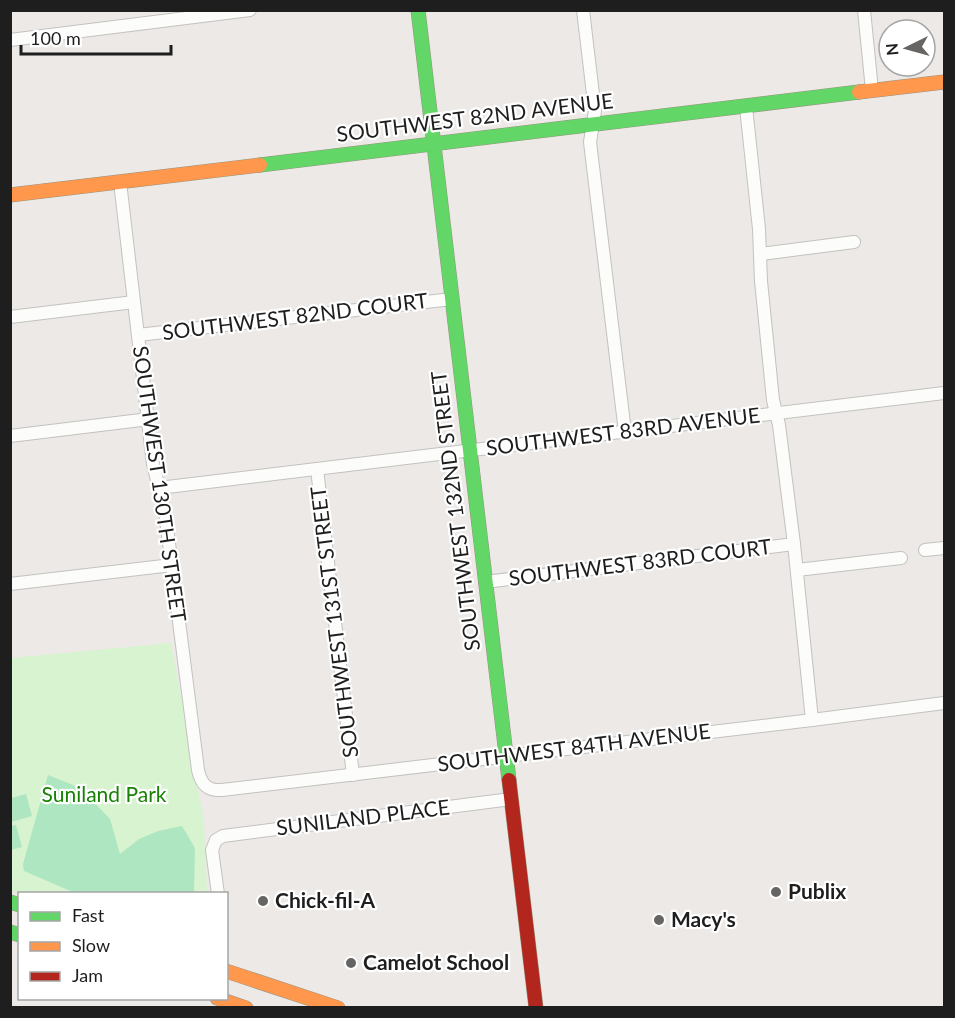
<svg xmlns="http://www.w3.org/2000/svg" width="955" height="1018" font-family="Lato,sans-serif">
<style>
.park{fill:#d8f3cf}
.pitch{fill:#aee6c2}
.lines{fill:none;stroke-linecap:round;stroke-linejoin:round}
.street-casing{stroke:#c3c2c1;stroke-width:14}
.fast-casing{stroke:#97937e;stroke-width:15}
.slow-casing{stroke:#97937e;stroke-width:15}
.jam-casing{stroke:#97937e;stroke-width:15}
.street{stroke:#fcfcfb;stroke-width:12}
.fast{stroke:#63d668;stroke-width:14}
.slow{stroke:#ff974d;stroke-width:14}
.jam{stroke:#b3261e;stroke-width:14}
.poi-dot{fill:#666564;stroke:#fff;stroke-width:2}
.labels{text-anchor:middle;stroke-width:4.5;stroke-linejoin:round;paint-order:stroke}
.street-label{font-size:21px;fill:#1e1e1e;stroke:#fff}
.park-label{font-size:21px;fill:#188205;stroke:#fff}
.poi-label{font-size:21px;font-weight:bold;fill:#1e1e1e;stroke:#fff;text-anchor:start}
</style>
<rect width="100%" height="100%" fill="#ece9e6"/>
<path class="park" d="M 171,643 L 204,822 L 207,893 L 19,894 L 11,891 L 11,658 Z"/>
<g class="pitch">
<path d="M 48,775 L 73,785 L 88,796 L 110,819 L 120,854 L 139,839 L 158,831 L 182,826 L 195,848 L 194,893 L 75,893 L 24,871 L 23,864 Z"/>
<path d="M 26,794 L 32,816 L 11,822 L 11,798 Z"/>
<path d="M 16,825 L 22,847 L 11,850 L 11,826 Z"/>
</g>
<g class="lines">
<g class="street-casing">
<g id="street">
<path d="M 583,10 L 595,111 L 590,142 L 625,432"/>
<path d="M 864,10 L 872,90"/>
<path d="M 10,40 L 250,10"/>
<path d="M 746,107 L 759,229 L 761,281 L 773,400 L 779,425 L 794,544 L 812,720"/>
<path d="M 120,182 L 153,464 L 165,512 L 198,770 C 201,784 207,791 222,790 L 812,720 L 944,703"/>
<path d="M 761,254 L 854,242"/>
<path d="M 10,317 L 134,302"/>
<path d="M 138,335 L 452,299"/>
<path d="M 10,436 L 149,419"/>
<path d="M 317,469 L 353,775"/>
<path d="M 159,488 L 944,393"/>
<path d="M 925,550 L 944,548"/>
<path d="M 797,570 L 901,558"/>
<path d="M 485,582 L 794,544"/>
<path d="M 10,584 L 172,565"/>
<path d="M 218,894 L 212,850 L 216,840 L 223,836 L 511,799"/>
</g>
</g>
<g class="fast-casing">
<g id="fast">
<path d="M 418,10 L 509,780"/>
<path d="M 260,165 L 859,92"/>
<path d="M 10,902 L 20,905"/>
<path d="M 10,932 L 20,935"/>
</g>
</g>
<g class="slow-casing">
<g id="slow">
<path d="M 859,92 L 944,82"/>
<path d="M 10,195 L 260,165"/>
<path d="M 226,971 L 338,1008"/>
<path d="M 217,998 L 246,1008"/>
</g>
</g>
<g class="jam-casing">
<path id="jam" d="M 509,780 L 536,1008"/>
</g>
<use href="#street" class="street"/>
<use href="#fast" class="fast"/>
<use href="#slow" class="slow"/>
<use href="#jam" class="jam"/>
</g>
<g class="poi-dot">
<circle cx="776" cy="892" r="6"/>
<circle cx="263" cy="901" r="6"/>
<circle cx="659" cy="920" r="6"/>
<circle cx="351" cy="963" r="6"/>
</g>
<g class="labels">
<g class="street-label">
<text transform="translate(475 118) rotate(-7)" y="7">SOUTHWEST 82ND AVENUE</text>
<text transform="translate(295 317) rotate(-7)" y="7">SOUTHWEST 82ND COURT</text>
<text transform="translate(623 432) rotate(-7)" y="7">SOUTHWEST 83RD AVENUE</text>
<text transform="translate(159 484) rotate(82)" y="7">SOUTHWEST 130TH STREET</text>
<text transform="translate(456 511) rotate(-97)" y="7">SOUTHWEST 132ND STREET</text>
<text transform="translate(640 563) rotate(-7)" y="7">SOUTHWEST 83RD COURT</text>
<text transform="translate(335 622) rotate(-97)" y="7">SOUTHWEST 131ST STREET</text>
<text transform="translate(574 748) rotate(-7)" y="7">SOUTHWEST 84TH AVENUE</text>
<text transform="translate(363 818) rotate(-7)" y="7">SUNILAND PLACE</text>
</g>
<g class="park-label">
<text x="104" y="802">Suniland Park</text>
</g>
<g class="poi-label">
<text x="788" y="899">Publix</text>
<text x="275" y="908">Chick-fil-A</text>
<text x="671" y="927">Macy's</text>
<text x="363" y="970">Camelot School</text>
</g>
</g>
<rect width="955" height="1018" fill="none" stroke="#1e1e1e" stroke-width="24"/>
<rect x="18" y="892" width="210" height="108" fill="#ffffff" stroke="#a5a5a5" stroke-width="1.5"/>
<rect x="30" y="912" width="30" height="9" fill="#63d668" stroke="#a5a5a5" stroke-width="1.5"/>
<text x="72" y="922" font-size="18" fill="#1e1e1e">Fast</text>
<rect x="30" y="942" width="30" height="9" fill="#ff974d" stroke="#a5a5a5" stroke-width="1.5"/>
<text x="72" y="952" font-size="18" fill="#1e1e1e">Slow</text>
<rect x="30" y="972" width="30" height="9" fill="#b3261e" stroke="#a5a5a5" stroke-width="1.5"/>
<text x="72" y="982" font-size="18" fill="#1e1e1e">Jam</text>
<g transform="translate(907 48) rotate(265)"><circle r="28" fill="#ffffff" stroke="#a5a5a5" stroke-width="1.5"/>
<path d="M0-4.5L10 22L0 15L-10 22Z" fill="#666564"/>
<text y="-9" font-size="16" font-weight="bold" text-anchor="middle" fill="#1e1e1e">N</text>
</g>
<path d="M21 45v9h150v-9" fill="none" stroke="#1e1e1e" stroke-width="3"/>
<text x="30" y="45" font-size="18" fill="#1e1e1e" stroke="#ffffff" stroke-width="4.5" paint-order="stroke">100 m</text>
</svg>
